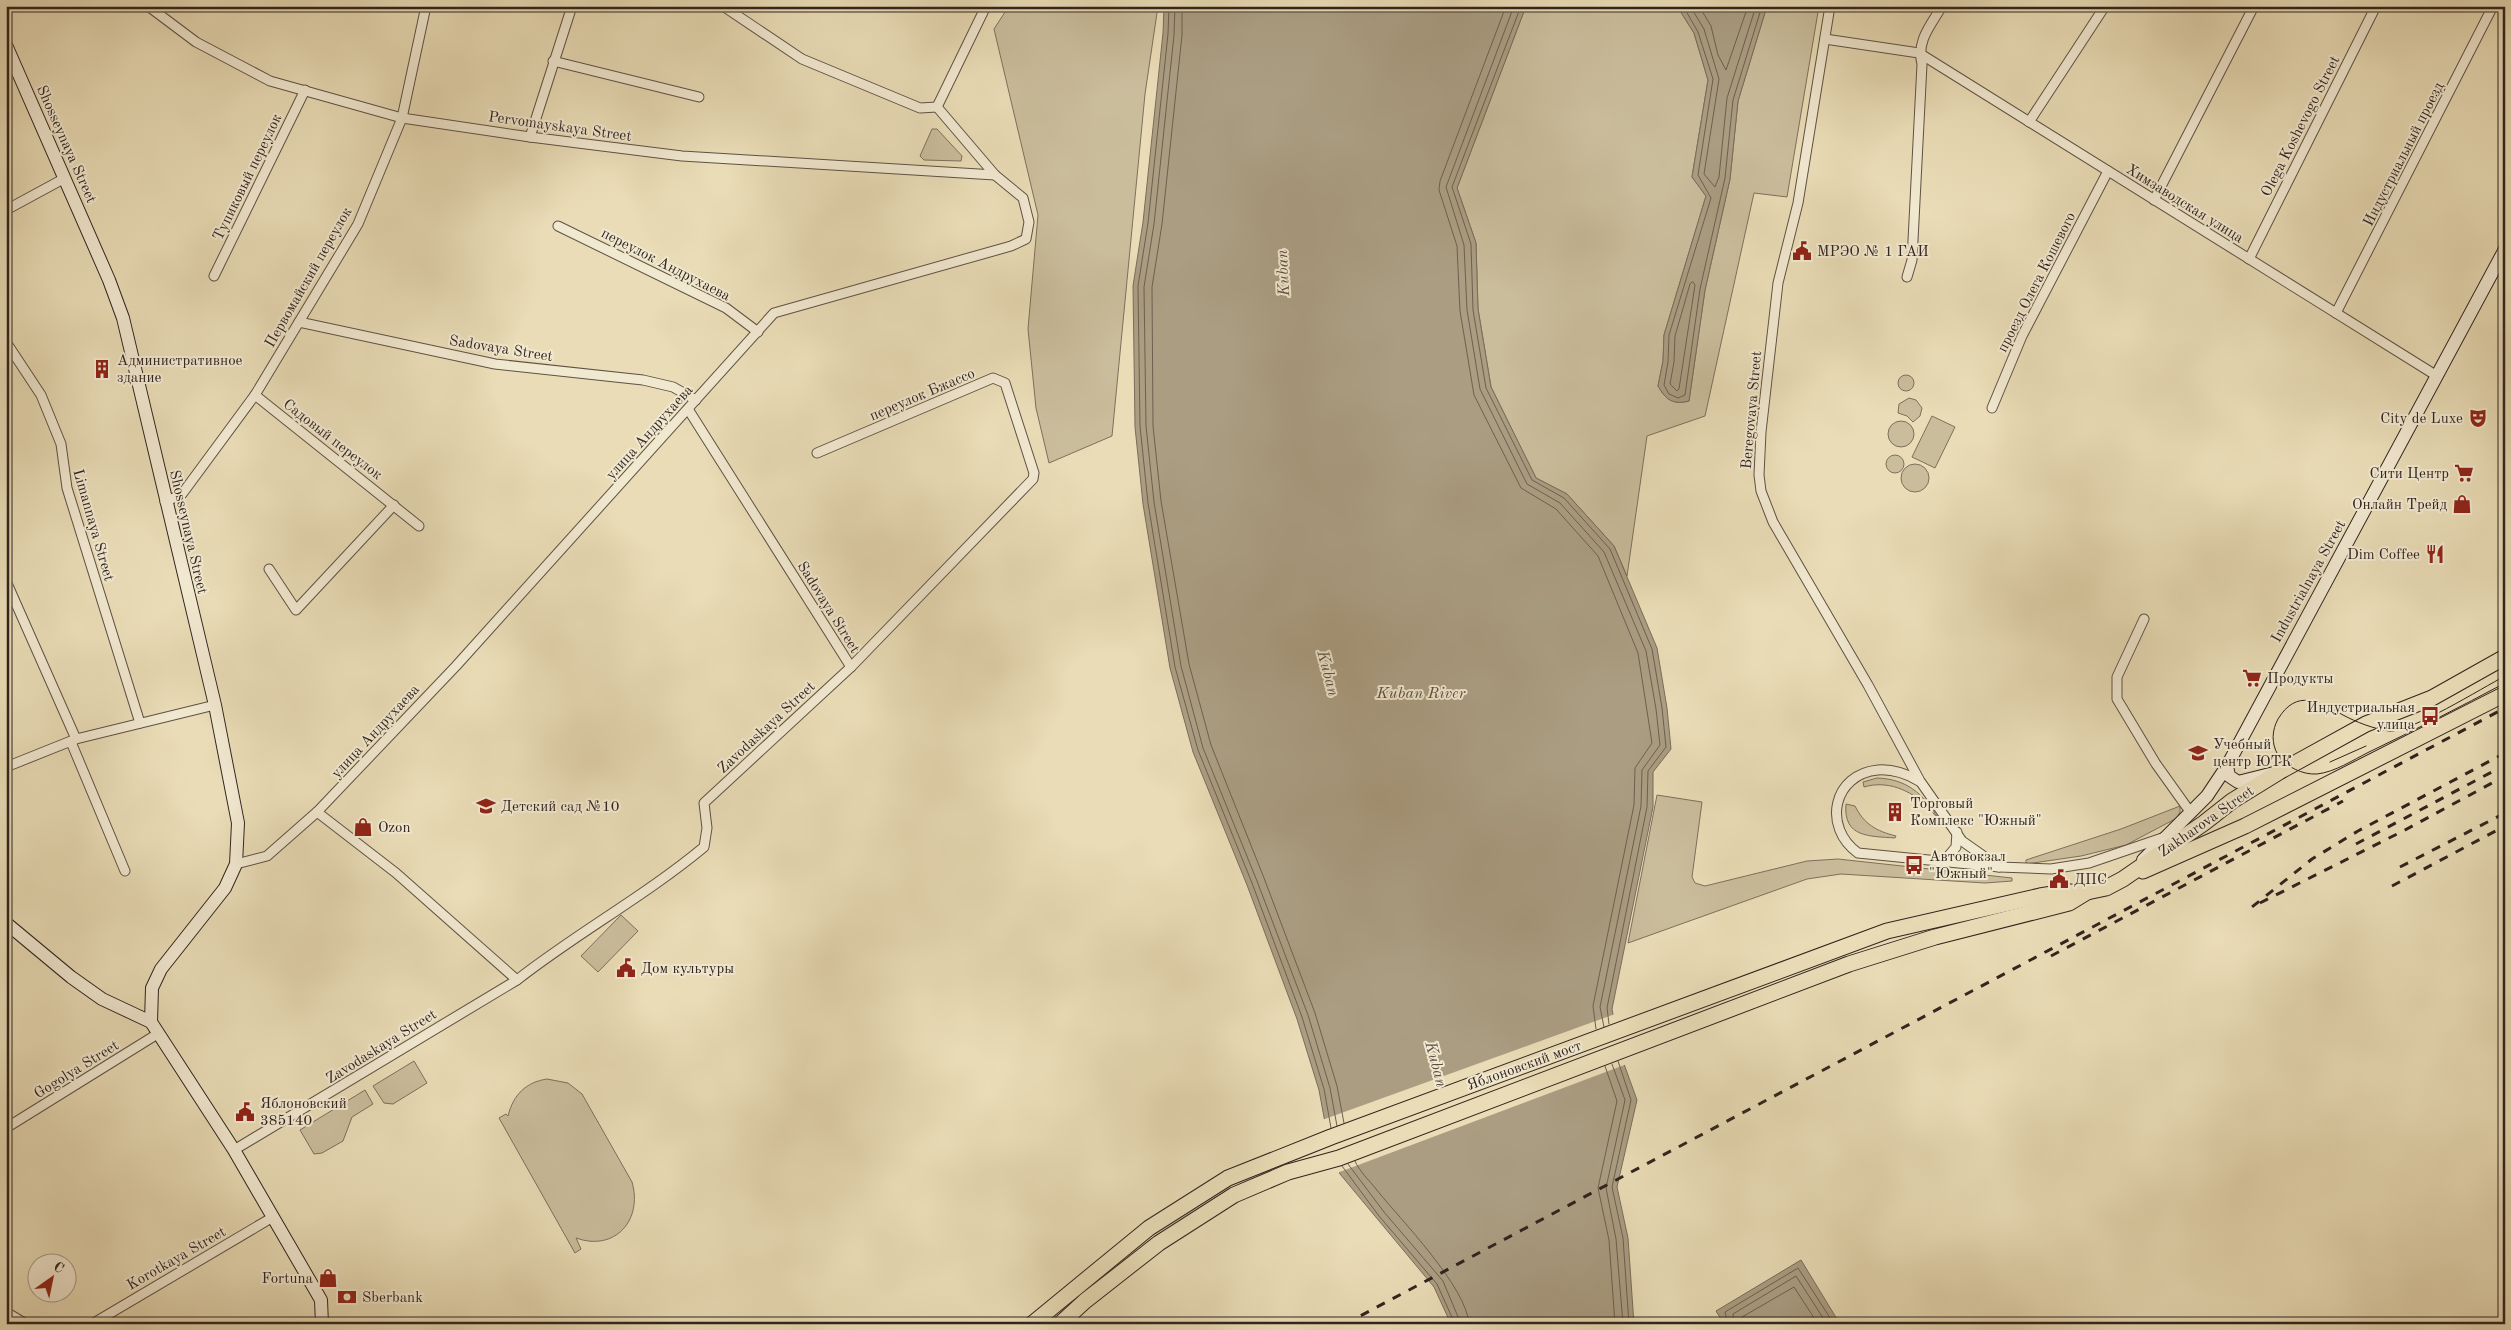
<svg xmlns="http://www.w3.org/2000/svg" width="2511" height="1330" font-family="'Old Standard TT',serif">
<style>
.green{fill:#cabd9c;stroke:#7d705d}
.water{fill:#aa9d82;stroke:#796d5a}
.pier{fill:#e9dcb6}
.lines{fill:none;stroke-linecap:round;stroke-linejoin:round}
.shore{stroke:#6d6050;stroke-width:1}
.street-casing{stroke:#5e5244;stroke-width:11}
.secondary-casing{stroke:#30241e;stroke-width:14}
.primary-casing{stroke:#30241e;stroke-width:17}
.street{stroke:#f1e8d0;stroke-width:9}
.secondary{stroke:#f1e8d0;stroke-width:12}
.primary{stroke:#e9dcb6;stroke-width:15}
.tram{stroke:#30241e;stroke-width:1}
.rail{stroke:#30241e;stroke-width:3;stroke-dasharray:9 9;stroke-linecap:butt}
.labels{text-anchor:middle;stroke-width:4;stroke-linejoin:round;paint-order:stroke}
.street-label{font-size:15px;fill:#30241e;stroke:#f1e8d0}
.poi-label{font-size:15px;fill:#30241e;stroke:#f1e8d0;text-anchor:start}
.water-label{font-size:16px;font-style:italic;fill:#5b4e41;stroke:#f1e8d0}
</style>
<rect width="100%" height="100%" fill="#e9dcb6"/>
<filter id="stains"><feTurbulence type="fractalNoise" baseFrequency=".004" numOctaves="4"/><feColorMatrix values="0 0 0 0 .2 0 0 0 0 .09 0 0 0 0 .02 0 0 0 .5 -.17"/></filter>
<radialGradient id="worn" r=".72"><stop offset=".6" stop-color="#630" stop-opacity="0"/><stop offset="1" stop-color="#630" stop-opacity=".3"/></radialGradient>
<g class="green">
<path d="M 1009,6 L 1158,6 L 1145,94 L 1112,436 L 1049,463 L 1036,408 L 1028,329 L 1038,215 L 994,29 Z"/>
<path d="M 1526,6 L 1677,6 L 1694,33 L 1708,80 L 1692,177 L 1706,196 L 1664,335 L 1663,361 L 1658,386 C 1666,400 1673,405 1689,401 L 1705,290 L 1730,179 L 1738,101 L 1767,6 L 1819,6 L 1787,197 L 1754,193 L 1705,416 L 1647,436 L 1627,576 L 1614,546 L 1567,494 L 1536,478 L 1491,387 L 1478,309 L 1476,243 L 1457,188 Z"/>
<path d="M 932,129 L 937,129 L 962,156 L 961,161 L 924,160 L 920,156 Z"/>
<circle cx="1906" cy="383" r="8"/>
<path d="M 1909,398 L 1916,400 L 1922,408 L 1920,416 L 1913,422 L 1907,416 L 1898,413 L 1899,404 Z"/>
<path d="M 1932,416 L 1955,427 L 1935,468 L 1912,457 Z"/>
<circle cx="1901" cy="434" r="13"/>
<circle cx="1895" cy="464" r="9"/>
<circle cx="1915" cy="478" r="14"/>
<path d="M 1877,778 C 1906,779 1923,793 1938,818 C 1934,815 1931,810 1927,806 C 1910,790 1887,780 1864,787 L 1863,782 Z"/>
<path d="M 1657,795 L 1702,802 L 1692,877 L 1695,883 L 1705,886 L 1807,861 L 1838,859 L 2012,878 L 2012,881 L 1985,883 L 1841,874 L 1807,879 L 1628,943 Z"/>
<path d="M 1846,804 L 1855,806 C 1864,824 1876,831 1896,836 L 1895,838 C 1870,836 1843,838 1846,804 Z"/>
<path d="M 2180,806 L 2180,812 L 2177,818 L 2126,845 L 2081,856 L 2026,864 L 2026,860 L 2121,829 Z"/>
<path d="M 621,915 L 638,931 L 598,972 L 581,956 Z"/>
<path d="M 414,1061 L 427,1083 L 393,1104 L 384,1103 L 373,1086 Z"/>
<path d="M 547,1079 L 568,1083 L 582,1094 L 632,1182 C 643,1220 615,1252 576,1238 L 581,1249 L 575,1253 L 499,1118 L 506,1114 L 508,1116 C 513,1095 526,1082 547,1079 Z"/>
<path d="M 365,1090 L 373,1104 L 352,1117 L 343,1141 L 322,1153 L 314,1154 L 300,1130 Z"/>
</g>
<g class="water">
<path d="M 1164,6 L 1526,6 L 1457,188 L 1476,243 L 1478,309 L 1491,387 L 1536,478 L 1567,494 L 1614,546 L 1657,648 L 1667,708 L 1671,749 L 1653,772 L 1653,807 L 1612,1009 L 1620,1053 L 1637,1100 L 1617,1187 L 1628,1238 L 1634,1324 L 1451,1324 L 1434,1287 L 1340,1174 L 1328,1139 L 1319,1090 L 1297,1019 L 1247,885 L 1193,752 L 1170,668 L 1143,504 L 1135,427 L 1133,286 L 1143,222 L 1163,33 Z"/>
<path d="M 1677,6 L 1767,6 L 1738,101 L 1730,179 L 1705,290 L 1689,401 C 1673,405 1666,400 1658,386 L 1663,361 L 1664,335 L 1706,196 L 1692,177 L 1708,80 L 1694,33 Z"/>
<path d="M 1801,1260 L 1840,1324 L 1724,1324 L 1716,1311 Z"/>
</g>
<path class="pier" d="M 1615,1014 L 1627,1064 L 1337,1173 L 1325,1140 L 1322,1120 Z"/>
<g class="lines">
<g class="shore">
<path d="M 1169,6 L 1168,34 L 1148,223 L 1138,286 L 1140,426 L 1148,503 L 1175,667 L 1198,750 L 1252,883 L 1302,1017 L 1324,1089 L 1331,1128"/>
<path d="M 1175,6 L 1174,35 L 1154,224 L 1144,287 L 1146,426 L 1154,502 L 1181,666 L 1203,748 L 1257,881 L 1308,1015 L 1330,1088 L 1337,1126"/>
<path d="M 1182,6 L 1182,35 L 1162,224 L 1152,287 L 1153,426 L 1161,501 L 1189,664 L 1211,745 L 1264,878 L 1315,1013 L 1337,1086 L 1344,1123"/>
<path d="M 1506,6 L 1440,181 L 1439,190 L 1457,246 L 1460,311 L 1474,395 L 1521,488 L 1556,509 L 1598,556 L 1638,653 L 1652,743 L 1635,768 L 1634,805 L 1593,1006 L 1596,1029"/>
<path d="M 1514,6 L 1446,187 L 1464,245 L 1467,310 L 1480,389 L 1527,484 L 1560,503 L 1604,552 L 1646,651 L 1656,709 L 1660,745 L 1642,770 L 1641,806 L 1600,1007 L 1604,1027"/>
<path d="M 1521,6 L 1452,187 L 1471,244 L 1473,310 L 1486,388 L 1532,480 L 1564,498 L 1610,549 L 1652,649 L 1662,708 L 1666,747 L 1648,771 L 1647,807 L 1607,1008 L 1609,1024"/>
<path d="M 1683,6 L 1698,32 L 1713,79 L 1698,175 L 1711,198 L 1669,335 L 1668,362 L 1664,385 L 1669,394 L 1678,398 L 1685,395 L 1700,289 L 1725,178 L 1733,100 L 1762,6"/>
<path d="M 1690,6 L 1704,29 L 1719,79 L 1704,174 L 1715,187 L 1719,177 L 1727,98 L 1756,6"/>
<path d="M 1699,6 L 1711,26 L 1718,55 L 1726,70 L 1748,6"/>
<path d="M 1693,282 L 1695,285 L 1679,389 L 1677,391 L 1670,384 L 1674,362 L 1675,336 L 1690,284 Z"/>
<path d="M 1618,1061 L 1631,1100 L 1612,1187 L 1623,1238 L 1629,1324"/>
<path d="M 1612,1064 L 1625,1100 L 1606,1188 L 1616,1239 L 1623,1324"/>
<path d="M 1605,1066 L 1617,1101 L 1598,1188 L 1609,1240 L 1615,1324"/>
<path d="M 1355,1161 C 1359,1171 1369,1180 1376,1189 C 1400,1219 1467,1287 1469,1324"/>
<path d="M 1348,1164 L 1384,1212 L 1443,1281 L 1461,1324"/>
<path d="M 1342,1166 L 1379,1216 L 1437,1284 L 1455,1324"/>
<path d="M 1728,1324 L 1725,1312 L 1798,1268 L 1834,1324"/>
<path d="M 1734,1324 L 1733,1314 L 1796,1276 L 1827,1324"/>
<path d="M 1741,1324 L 1742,1317 L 1794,1287 L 1818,1324"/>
</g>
<g class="street-casing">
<g id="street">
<path d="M 148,6 L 196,42 L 270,81 L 402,118 L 530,137 L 682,156 L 995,175"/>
<path d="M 723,6 L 802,59 L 920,108 L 937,107"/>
<path d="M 1830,6 L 1798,203 L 1778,283 L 1761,432 L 1759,475 L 1761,491 L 1773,522 L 1868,685 L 1920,781 L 1962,841 L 1999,867"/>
<path d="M 1825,39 L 1919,53 L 2437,376"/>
<path d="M 553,61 L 699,97"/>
<path d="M 937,107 L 986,6"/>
<path d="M 2029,122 L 2105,6"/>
<path d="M 530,137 L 572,6"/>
<path d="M 2154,200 L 2254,6"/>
<path d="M 6,210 L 65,178"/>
<path d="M 558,226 L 726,308 L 758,332"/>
<path d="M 2249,259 L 2376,6"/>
<path d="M 214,276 L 305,90"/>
<path d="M 1907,277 L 1912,260 L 1922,64 C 1916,41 1931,25 1942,6"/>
<path d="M 2336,313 L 2493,6"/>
<path d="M 299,322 L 495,364 L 643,380 L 673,387 L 696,400"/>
<path d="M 6,342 L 41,395 L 61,444 L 67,488 L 140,723"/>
<path d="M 255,395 L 419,526"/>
<path d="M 1992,408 L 2022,336 L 2108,171"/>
<path d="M 688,409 L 851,667"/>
<path d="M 165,502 L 182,494 L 255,395 L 358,224 L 402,118 L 426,6"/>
<path d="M 269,569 L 296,610 L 394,505"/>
<path d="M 6,581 L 76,739"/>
<path d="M 2144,619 L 2117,677 L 2117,699 L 2156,764 L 2191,813"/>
<path d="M 71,742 L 125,871"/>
<path d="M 6,767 L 76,739 L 215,705"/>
<path d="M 1919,781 C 1907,774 1893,769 1878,770 C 1833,774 1822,827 1858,853 L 1999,867 L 2051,869 L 2089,863 L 2165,837"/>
<path d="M 1945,860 L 1956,847 L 1957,832"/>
<path d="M 236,864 L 267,856 L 317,812 L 456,666 L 774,313 L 1011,246 L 1026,239 L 1029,222 L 1023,198 L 995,175 L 937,107"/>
<path d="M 517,980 C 577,933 645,896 704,847 L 707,828 L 704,803 L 851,667 L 1033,479 L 1034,473 L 1005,383 L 993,378 L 817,453"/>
<path d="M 6,1128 L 159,1033"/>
<path d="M 234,1150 L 517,980 L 396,873 L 317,812"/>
<path d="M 6,1312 L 26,1324"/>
<path d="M 92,1324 L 273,1217"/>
</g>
</g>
<g class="secondary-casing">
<g id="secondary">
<path d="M 6,45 L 109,280 L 123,318 L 215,705 L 238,823 L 236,864 L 225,888 L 161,969 L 152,988 L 151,1022"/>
<path d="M 2227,766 L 2229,776 L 2238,782 L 2274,773"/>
<path d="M 2143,860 L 2207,796 L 2227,766 L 2505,249"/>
<path d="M 6,923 L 71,977 L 102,999 L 151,1022 L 234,1150 L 321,1300 L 322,1324"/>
</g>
</g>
<g class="primary-casing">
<g id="primary">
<path d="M 2143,871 L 2245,826 L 2505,694"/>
<path d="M 1032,1324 L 1149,1228 L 1228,1178 L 1331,1137 L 1887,931 L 2040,896 L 2065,892 L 2087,892 L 2106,888 L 2123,879 L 2204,823 L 2232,801 L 2279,772 L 2366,724 L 2432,698 L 2505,657"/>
<path d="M 1060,1324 L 1085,1301 L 1159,1243 L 1234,1195 L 1288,1172 L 1339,1158 L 1849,964 L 1935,937 L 2069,903 L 2087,892"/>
</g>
</g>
<use href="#street" class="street"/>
<use href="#secondary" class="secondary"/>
<use href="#primary" class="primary"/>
<g class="tram">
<path d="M 2505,676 C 2482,688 2410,733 2389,731 C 2374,729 2356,722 2343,715 C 2319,702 2297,688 2278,719 C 2272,730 2271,743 2278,755 C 2286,767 2303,775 2317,774 C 2335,772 2353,760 2369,752 C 2415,730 2460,707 2505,683"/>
<path d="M 2330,762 L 2366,746"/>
</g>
<g class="rail">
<path d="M 2505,753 L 2358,831 L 2312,859 L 2252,907 L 2405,830 L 2505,776"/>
<path d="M 2356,844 L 2505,765"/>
<path d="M 2400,867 L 2505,813"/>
<path d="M 2392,886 L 2505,826"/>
<path d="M 2051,956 L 2343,801"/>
<path d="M 1345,1324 L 2505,708"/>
</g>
</g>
<defs>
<g id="civic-bare" transform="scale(1.5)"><path d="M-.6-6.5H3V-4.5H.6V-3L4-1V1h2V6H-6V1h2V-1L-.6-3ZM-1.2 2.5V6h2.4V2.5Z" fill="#8f2418" stroke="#f1e8d0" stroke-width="2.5" paint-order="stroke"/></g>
<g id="building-bare" transform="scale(1.5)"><path d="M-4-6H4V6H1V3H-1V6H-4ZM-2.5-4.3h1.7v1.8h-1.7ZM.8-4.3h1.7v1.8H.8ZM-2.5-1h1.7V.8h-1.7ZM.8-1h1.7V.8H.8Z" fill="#8f2418" stroke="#f1e8d0" stroke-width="2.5" paint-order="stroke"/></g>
<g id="theatre-bare" transform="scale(1.5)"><path d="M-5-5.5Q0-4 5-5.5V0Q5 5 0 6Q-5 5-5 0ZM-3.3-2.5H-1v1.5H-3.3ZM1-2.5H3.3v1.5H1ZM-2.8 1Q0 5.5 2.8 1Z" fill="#8f2418" stroke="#f1e8d0" stroke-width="2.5" paint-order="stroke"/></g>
<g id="supermarket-bare" transform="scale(1.5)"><path d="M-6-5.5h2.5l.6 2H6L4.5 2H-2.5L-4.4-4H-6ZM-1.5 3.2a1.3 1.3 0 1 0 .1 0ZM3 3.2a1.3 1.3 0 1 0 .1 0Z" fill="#8f2418" stroke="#f1e8d0" stroke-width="2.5" paint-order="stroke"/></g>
<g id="shop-bare" transform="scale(1.5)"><path d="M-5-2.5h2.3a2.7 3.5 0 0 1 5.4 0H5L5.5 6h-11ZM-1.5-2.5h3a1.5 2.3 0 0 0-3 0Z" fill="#8f2418" stroke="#f1e8d0" stroke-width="2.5" paint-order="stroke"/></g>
<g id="restaurant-bare" transform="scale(1.5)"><path d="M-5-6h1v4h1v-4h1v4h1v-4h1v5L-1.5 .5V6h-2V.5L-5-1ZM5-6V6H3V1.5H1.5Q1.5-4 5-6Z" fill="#8f2418" stroke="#f1e8d0" stroke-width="2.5" paint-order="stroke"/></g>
<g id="bus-bare" transform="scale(1.5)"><path d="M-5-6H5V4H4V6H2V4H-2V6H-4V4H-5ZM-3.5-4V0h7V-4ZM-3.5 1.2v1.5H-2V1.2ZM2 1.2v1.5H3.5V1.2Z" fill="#8f2418" stroke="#f1e8d0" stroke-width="2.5" paint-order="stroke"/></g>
<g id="university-bare" transform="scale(1.5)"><path d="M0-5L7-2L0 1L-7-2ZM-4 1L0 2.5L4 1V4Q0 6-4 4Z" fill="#8f2418" stroke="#f1e8d0" stroke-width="2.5" paint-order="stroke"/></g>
<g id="school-bare" transform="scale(1.5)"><path d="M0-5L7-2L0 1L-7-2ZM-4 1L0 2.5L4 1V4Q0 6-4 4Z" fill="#8f2418" stroke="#f1e8d0" stroke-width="2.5" paint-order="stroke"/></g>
<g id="bank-bare" transform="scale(1.5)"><path d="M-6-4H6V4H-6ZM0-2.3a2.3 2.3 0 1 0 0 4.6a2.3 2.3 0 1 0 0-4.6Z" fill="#8f2418" stroke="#f1e8d0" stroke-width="2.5" paint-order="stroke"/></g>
</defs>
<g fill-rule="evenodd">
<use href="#civic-bare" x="1802" y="251"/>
<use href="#building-bare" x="102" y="369"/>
<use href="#theatre-bare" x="2478" y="418"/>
<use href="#supermarket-bare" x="2464" y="473"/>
<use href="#shop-bare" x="2462" y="504"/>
<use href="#restaurant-bare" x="2435" y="554"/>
<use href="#supermarket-bare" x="2252" y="678"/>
<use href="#bus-bare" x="2430" y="716"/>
<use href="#university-bare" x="2198" y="753"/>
<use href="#school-bare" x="486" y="806"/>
<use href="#building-bare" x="1895" y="812"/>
<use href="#shop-bare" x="363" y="827"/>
<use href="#bus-bare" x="1914" y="865"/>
<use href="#civic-bare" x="2059" y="879"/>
<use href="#civic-bare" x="626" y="968"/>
<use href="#civic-bare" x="245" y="1112"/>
<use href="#shop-bare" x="328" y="1278"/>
<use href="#bank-bare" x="347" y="1297"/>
</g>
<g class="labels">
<g class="street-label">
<text transform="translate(560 126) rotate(8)" y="5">Pervomayskaya Street</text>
<text transform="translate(2300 126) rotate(-63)" y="5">Olega Koshevogo Street</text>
<text transform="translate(67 144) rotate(66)" y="5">Shosseynaya Street</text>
<text transform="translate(2403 154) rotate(-63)" y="5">Индустриальный проезд</text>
<text transform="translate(247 177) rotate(-64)" y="5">Тупиковый переулок</text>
<text transform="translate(2185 203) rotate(32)" y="5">Химзаводская улица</text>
<text transform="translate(666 264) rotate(27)" y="5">переулок Андрухаева</text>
<text transform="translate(308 277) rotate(-60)" y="5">Первомайский переулок</text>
<text transform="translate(2036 282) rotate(-63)" y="5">проезд Олега Кошевого</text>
<text transform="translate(501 348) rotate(9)" y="5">Sadovaya Street</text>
<text transform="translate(922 394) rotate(-23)" y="5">переулок Бжассо</text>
<text transform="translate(1751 410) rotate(-85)" y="5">Beregovaya Street</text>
<text transform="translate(649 432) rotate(-48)" y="5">улица Андрухаева</text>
<text transform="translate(333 439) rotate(38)" y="5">Садовый переулок</text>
<text transform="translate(94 525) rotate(74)" y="5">Limannaya Street</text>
<text transform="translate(189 532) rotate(77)" y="5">Shosseynaya Street</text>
<text transform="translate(2308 581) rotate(-61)" y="5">Industrialnaya Street</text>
<text transform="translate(829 607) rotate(58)" y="5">Sadovaya Street</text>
<text transform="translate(766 727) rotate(-43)" y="5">Zavodaskaya Street</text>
<text transform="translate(375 731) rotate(-47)" y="5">улица Андрухаева</text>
<text transform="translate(2206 821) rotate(-35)" y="5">Zakharova Street</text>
<text transform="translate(381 1046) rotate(-32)" y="5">Zavodaskaya Street</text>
<text transform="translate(1524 1065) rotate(-20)" y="5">Яблоновский мост</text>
<text transform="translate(76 1069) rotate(-32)" y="5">Gogolya Street</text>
<text transform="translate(176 1258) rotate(-30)" y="5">Korotkaya Street</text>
</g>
<g class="poi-label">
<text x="1817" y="256">МРЭО № 1 ГАИ</text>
<text x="117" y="365">Административное<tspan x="117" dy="17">здание</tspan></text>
<text x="2463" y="423" text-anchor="end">City de Luxe</text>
<text x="2449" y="478" text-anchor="end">Сити Центр</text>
<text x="2447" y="509" text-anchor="end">Онлайн Трейд</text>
<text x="2420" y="559" text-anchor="end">Dim Coffee</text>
<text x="2267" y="683">Продукты</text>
<text x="2415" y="712" text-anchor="end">Индустриальная<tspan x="2415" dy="17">улица</tspan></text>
<text x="2213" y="749">Учебный<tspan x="2213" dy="17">центр ЮТК</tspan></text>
<text x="1910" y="808">Торговый<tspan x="1910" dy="17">Комплекс "Южный"</tspan></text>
<text x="501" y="811">Детский сад №10</text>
<text x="378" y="832">Ozon</text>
<text x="1929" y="861">Автовокзал<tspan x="1929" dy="17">"Южный"</tspan></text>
<text x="2074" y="884">ДПС</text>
<text x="641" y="973">Дом культуры</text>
<text x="260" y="1108">Яблоновский<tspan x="260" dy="17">385140</tspan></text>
<text x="313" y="1283" text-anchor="end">Fortuna</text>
<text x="362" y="1302">Sberbank</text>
</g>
<g class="water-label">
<text transform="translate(1282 273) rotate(-93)" y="6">Kuban</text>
<text transform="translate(1329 673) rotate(75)" y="6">Kuban</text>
<text x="1421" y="698">Kuban River</text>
<text transform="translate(1437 1064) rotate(75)" y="6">Kuban</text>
</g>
</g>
<rect width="2511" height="1330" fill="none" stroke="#e9dcb6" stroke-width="25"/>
<rect x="8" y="8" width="2496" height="1315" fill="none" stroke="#30241e" stroke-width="2.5"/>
<rect x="12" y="12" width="2486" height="1305" fill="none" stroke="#30241e"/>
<g transform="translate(52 1278) rotate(33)"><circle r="24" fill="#f1e8d0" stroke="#a49a89"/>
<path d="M0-4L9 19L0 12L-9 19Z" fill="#8f2418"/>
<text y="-8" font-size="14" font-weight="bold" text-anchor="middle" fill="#30241e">С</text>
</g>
<rect width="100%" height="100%" filter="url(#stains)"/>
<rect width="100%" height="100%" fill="url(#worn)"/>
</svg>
